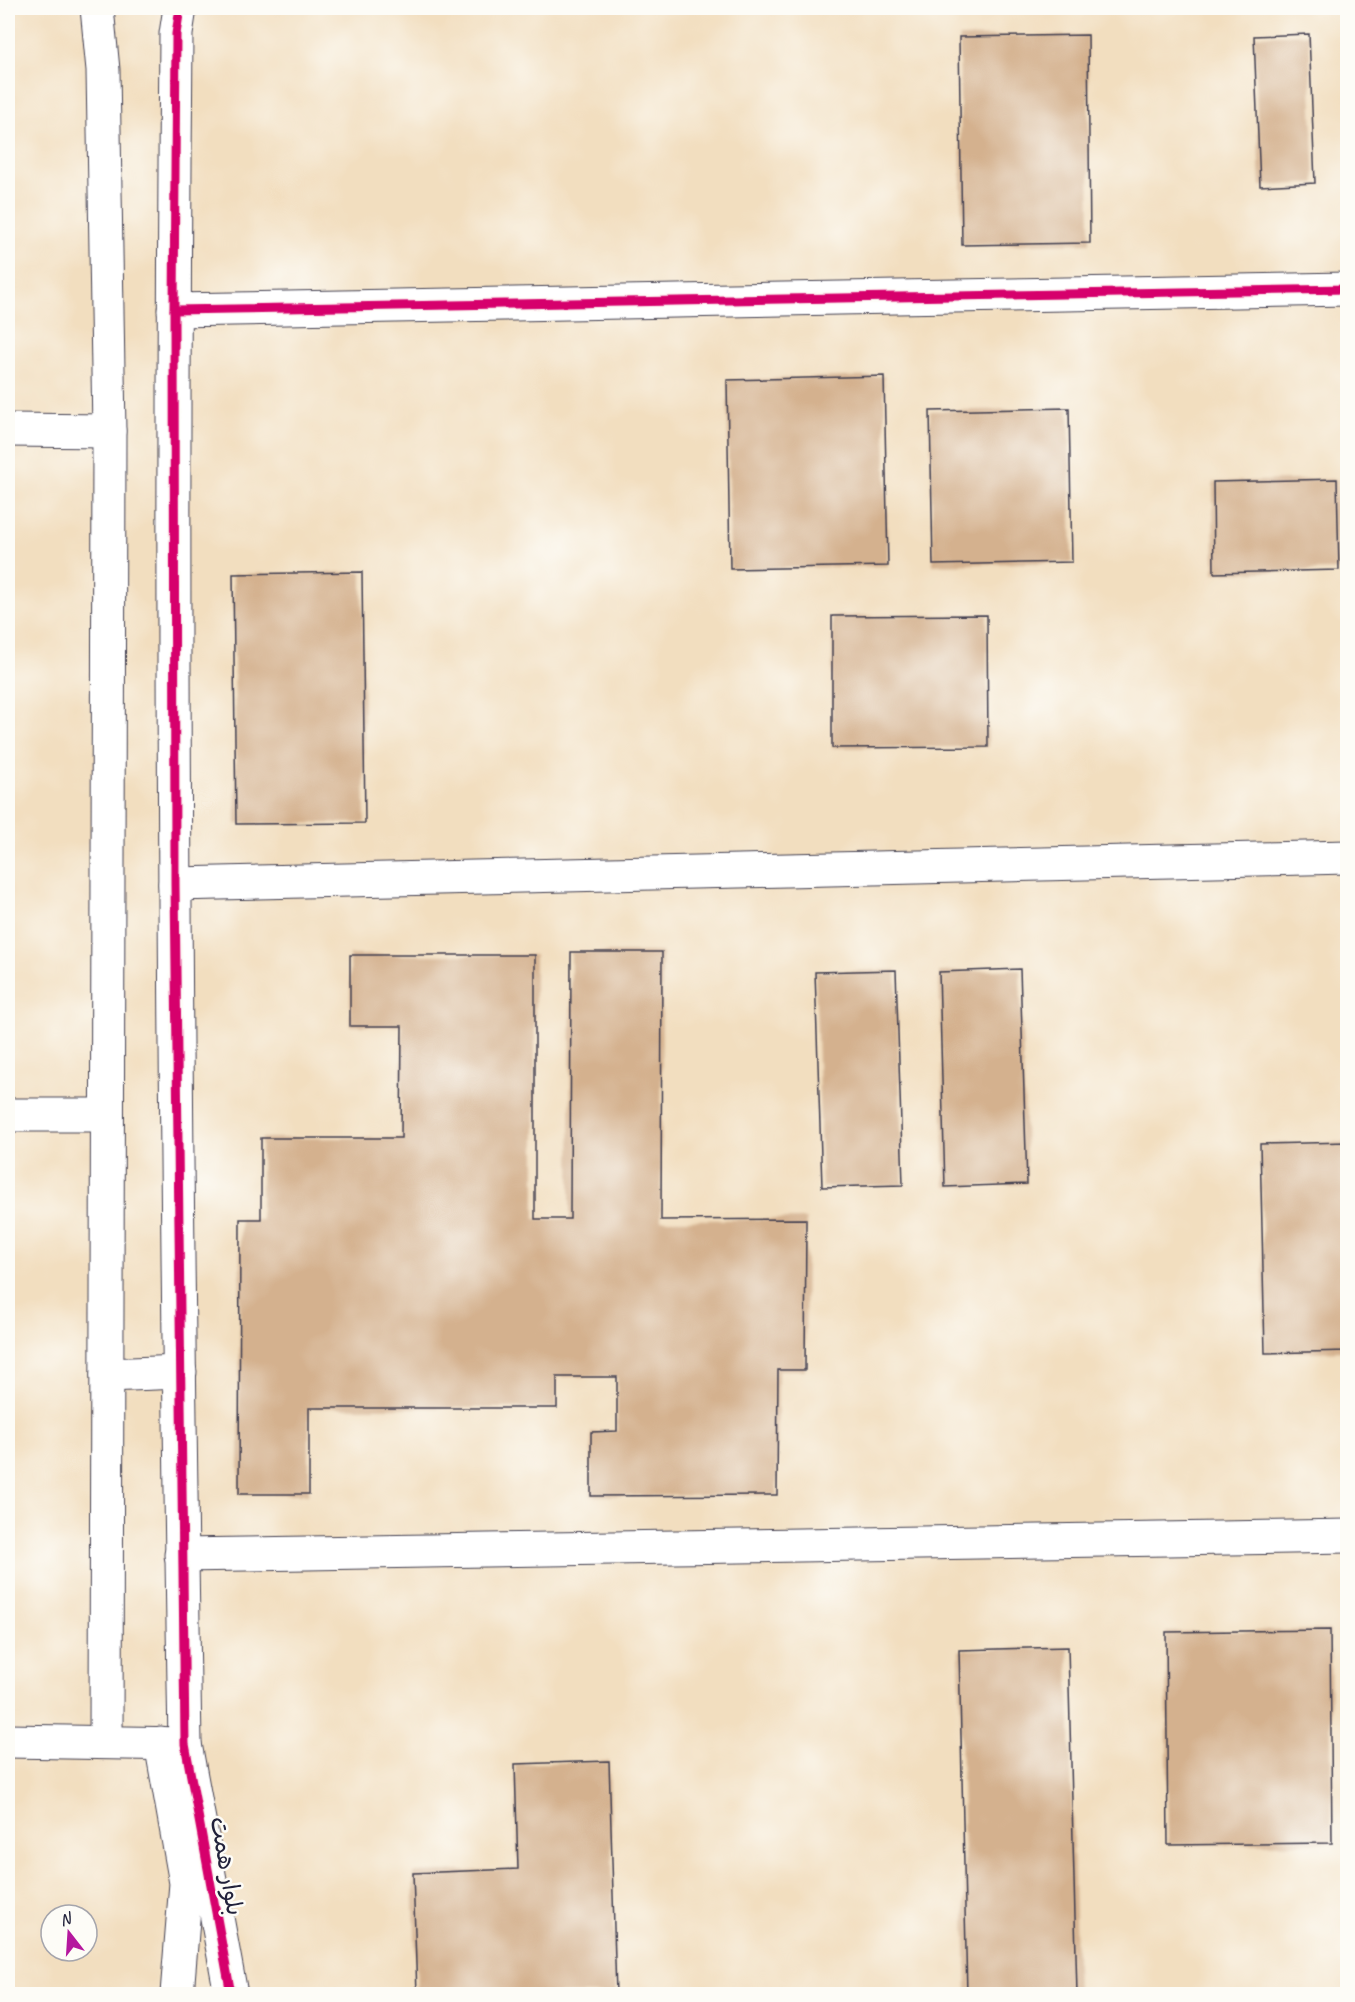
<svg xmlns="http://www.w3.org/2000/svg" width="1355" height="2002" font-family="Caveat,'Playpen Sans Arabic',sans-serif">
<style>
.building{fill:#d4b18e}
.lines{fill:none;stroke-linecap:round;stroke-linejoin:round}
.street-casing{stroke:#413e4f;stroke-width:35}
.secondary-casing{stroke:#413e4f;stroke-width:35}
.street{stroke:#fff;stroke-width:33}
.secondary{stroke:#fff;stroke-width:33}
.cycleway-casing{stroke:#fdfcf7;stroke-width:13}
.cycleway{stroke:#d6006c;stroke-width:9}
.labels{text-anchor:middle;stroke-width:5;stroke-linejoin:round;paint-order:stroke}
.street-label{font-size:24px;fill:#22223b;stroke:#fdfcf7}
</style>
<rect width="100%" height="100%" fill="#fdfcf7"/>
<filter id="ink" filterUnits="userSpaceOnUse"><feTurbulence type="fractalNoise" baseFrequency=".0167" numOctaves="2"/><feDisplacementMap in="SourceGraphic" scale="12" xChannelSelector="R" yChannelSelector="G"/><feConvolveMatrix kernelMatrix="1 2 1 2 8 2 1 2 1" color-interpolation-filters="sRGB"/></filter>
<filter id="wash" filterUnits="userSpaceOnUse"><feTurbulence type="fractalNoise" baseFrequency=".008" numOctaves="4" result="noise"/><feDisplacementMap in="SourceGraphic" scale="24" xChannelSelector="R" yChannelSelector="G"/><feGaussianBlur stdDeviation="1.35" result="paint"/><feColorMatrix in="noise" values="0 0 0 0 0 0 0 0 0 0 0 0 0 0 0 0 0 1.4 0 .05"/><feComposite in="paint" operator="in"/></filter>
<g filter="url(#wash)">
<rect width="100%" height="100%" fill="#f2debf"/>
<g id="blocks">
<g class="building">
<path d="M 1309,34 L 1315,183 L 1260,186 L 1254,36 Z"/>
<path d="M 1088,35 L 1090,243 L 962,245 L 959,37 Z"/>
<path d="M 884,376 L 888,566 L 730,569 L 727,380 Z"/>
<path d="M 1069,408 L 1072,562 L 933,565 L 930,411 Z"/>
<path d="M 1337,479 L 1339,570 L 1214,573 L 1213,482 Z"/>
<path d="M 362,572 L 365,823 L 236,824 L 233,574 Z"/>
<path d="M 987,615 L 988,747 L 832,748 L 832,616 Z"/>
<path d="M 571,952 L 662,952 L 661,1220 L 806,1219 L 805,1370 L 778,1370 L 777,1495 L 591,1496 L 591,1432 L 617,1431 L 617,1377 L 557,1377 L 557,1408 L 309,1408 L 309,1494 L 239,1494 L 240,1219 L 261,1219 L 261,1138 L 401,1138 L 402,1026 L 350,1026 L 350,955 L 535,955 L 535,1219 L 570,1219 Z"/>
<path d="M 1020,969 L 1027,1184 L 945,1187 L 939,972 Z"/>
<path d="M 896,970 L 903,1185 L 822,1187 L 815,972 Z"/>
<path d="M 1348,1142 L 1348,1351 L 1265,1353 L 1260,1144 Z"/>
<path d="M 1330,1630 L 1332,1843 L 1168,1845 L 1166,1632 Z"/>
<path d="M 1068,1647 L 1077,1994 L 967,1994 L 959,1650 Z"/>
<path d="M 609,1761 L 616,1994 L 417,1994 L 413,1873 L 518,1869 L 515,1764 Z"/>
</g>
</g>
</g>
<g filter="url(#ink)">
<use href="#blocks" fill-opacity="0" stroke="#413e4f" stroke-width="1.5"/>
<g class="lines">
<g class="street-casing">
<g id="street">
<path d="M 97,8 L 103,70 L 109,431 L 106,1742"/>
<path d="M 174,310 L 1348,289"/>
<path d="M 8,430 L 109,431"/>
<path d="M 175,884 L 1348,857"/>
<path d="M 8,1115 L 107,1115"/>
<path d="M 107,1375 L 180,1372"/>
<path d="M 181,1555 L 1348,1536"/>
<path d="M 8,1741 L 185,1744 C 175,1174 171,604 176,34 L 180,8"/>
</g>
</g>
<g class="secondary-casing">
<g id="secondary">
<path d="M 161,1743 L 186,1883 L 177,1994"/>
<path d="M 185,1744 L 231,1994"/>
</g>
</g>
<use href="#street" class="street"/>
<use href="#secondary" class="secondary"/>
<g class="cycleway-casing">
<g id="cycleway">
<path d="M 180,8 L 176,34 L 174,310 L 175,884 L 185,1744 L 231,1994"/>
<path d="M 174,310 L 1348,289"/>
</g>
</g>
<use href="#cycleway" class="cycleway"/>
</g>
</g>
<g class="labels">
<g class="street-label">
<text transform="translate(227 1866) rotate(80)" y="8">بلوار همت</text>
</g>
</g>
<rect width="1355" height="2002" fill="none" stroke="#fdfcf7" stroke-width="30"/>
<g transform="translate(69 1933) rotate(343)"><circle r="28" fill="#fdfcf7" stroke="#a5a5ac" stroke-width="1.5"/>
<path d="M0-4.5L10 22L0 15L-10 22Z" fill="#b5179e"/>
<text y="-9" font-size="16" font-weight="bold" text-anchor="middle" fill="#22223b">N</text>
</g>
</svg>
